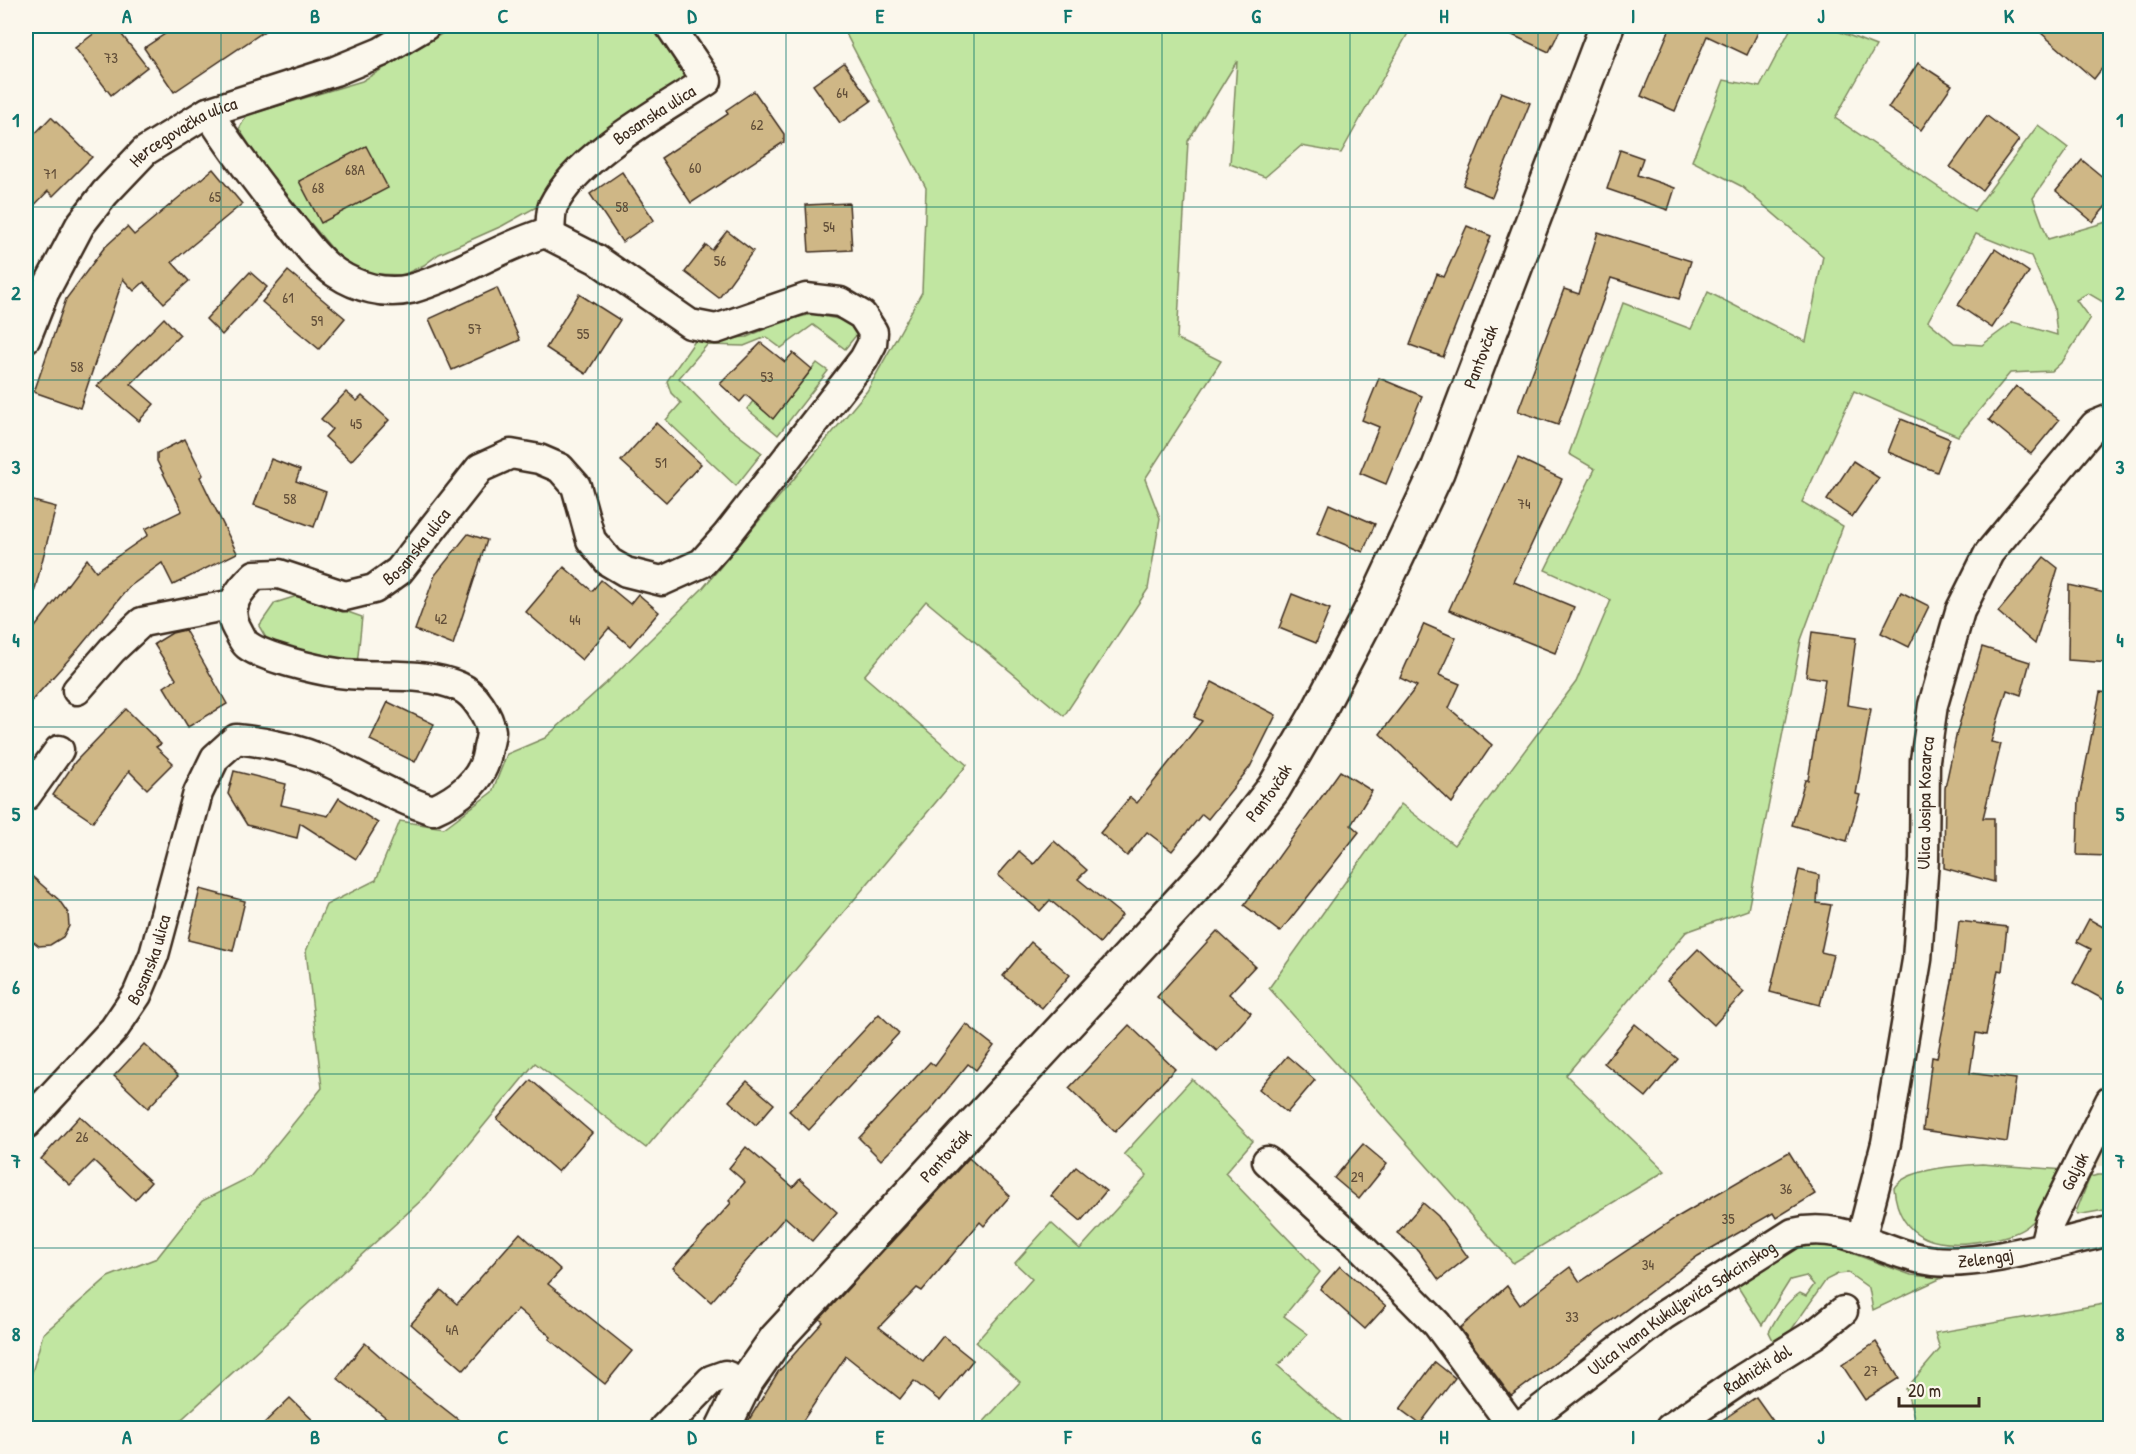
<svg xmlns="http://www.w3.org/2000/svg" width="2136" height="1454" font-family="'Patrick Hand',sans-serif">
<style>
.built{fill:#eee4cd}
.green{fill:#c1e6a1;stroke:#7e8860;stroke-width:1.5;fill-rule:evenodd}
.building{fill:#cfb786;stroke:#3b2a1e;stroke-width:1.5}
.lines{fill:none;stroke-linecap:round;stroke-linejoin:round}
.minor-casing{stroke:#3b2a1e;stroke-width:33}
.major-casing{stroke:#3b2a1e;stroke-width:38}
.minor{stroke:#fbf7ec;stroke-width:28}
.major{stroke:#fbf7ec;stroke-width:33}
.grid{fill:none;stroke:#0f766e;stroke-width:1.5;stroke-opacity:0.55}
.labels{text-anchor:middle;stroke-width:4.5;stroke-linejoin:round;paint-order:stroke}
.number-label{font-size:15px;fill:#604d38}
.street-label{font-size:18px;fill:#3b2a1e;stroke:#fbf7ec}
.neatline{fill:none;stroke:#0f766e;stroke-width:2}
.grid-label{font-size:20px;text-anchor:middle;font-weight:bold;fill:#0f766e}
</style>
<rect width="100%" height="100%" fill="#fbf7ec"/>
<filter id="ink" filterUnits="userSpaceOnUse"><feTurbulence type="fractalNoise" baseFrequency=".0167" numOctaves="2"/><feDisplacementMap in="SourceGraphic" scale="12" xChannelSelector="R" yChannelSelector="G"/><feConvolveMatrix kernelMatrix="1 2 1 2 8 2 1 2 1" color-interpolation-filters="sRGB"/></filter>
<g filter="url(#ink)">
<path class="built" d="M 2110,1123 L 2110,1167 L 2092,1165 Z"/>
<g class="green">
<path d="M 455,26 L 653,26 L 688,80 L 540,205 L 502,226 L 439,254 L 424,265 L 403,275 L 375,274 L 360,270 L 338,256 L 263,166 L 239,129 L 247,115 L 362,81 Z"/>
<path d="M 853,26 L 1412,26 L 1341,153 L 1301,146 L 1265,177 L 1230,164 L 1237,61 L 1188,141 L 1177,339 L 1221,361 L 1145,479 L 1160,518 L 1148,589 L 1064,716 L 926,601 L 864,676 L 967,765 L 646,1148 L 535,1063 L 426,1196 L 172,1428 L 26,1428 L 26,1393 L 43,1334 L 108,1277 L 157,1258 L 202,1201 L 250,1177 L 322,1088 L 306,951 L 326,905 L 376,880 L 400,821 L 444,828 L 492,792 L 507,754 L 545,738 L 606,683 L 703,588 L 867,391 L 922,292 L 926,188 L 845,32 Z"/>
<path d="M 1792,26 L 1825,26 L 1876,46 L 1835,118 L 1974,211 L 2038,125 L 2068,148 L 2033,198 L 2048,239 L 2110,221 L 2110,300 L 2108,305 L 2088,293 L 2076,300 L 2090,319 L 2063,361 L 2052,371 L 2010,373 L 1958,436 L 1854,391 L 1802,502 L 1843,526 L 1801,640 L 1748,910 L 1686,932 L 1566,1075 L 1665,1171 L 1513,1263 L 1269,988 L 1401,804 L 1454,845 L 1576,682 L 1611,600 L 1545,570 L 1595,469 L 1569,454 L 1623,303 L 1691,329 L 1708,292 L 1806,342 L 1823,256 L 1741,186 L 1692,161 L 1724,80 L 1760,87 ZM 1976,234 L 2031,256 L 2054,307 L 2057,335 L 2013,322 L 1982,345 L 1954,343 L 1928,321 Z"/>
<path d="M 813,314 L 847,321 L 858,333 L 845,349 L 813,325 L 781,348 L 766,337 L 744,346 L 707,345 L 679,378 L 724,424 L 762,453 L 736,486 L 666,420 L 681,403 L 671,393 L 667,381 L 695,341 L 747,337 L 786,320 Z"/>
<path d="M 817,363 L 828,371 L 778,435 L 747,409 L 753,401 L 773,418 Z"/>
<path d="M 300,595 L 362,617 L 357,665 L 270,645 L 259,626 L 275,603 Z"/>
<path d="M 1192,1079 L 1253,1141 L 1225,1173 L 1320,1272 L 1284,1316 L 1308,1334 L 1278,1366 L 1348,1428 L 978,1428 L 1020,1382 L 976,1342 L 1032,1279 L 1015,1263 L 1051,1223 L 1080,1249 L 1147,1175 L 1124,1154 Z"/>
<path d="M 1982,1164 L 2065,1170 C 2055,1189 2047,1211 2030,1224 C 2019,1234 2001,1238 1987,1240 C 1942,1249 1899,1243 1894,1188 C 1906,1168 1959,1166 1982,1164 Z"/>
<path d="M 2098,1175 L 2110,1175 L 2110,1209 L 2077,1215 L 2076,1212 L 2090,1177 Z"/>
<path d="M 1812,1244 L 1832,1246 L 1911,1275 L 1942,1278 L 1873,1310 L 1869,1288 L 1848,1273 L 1838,1274 L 1826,1280 L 1785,1339 L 1776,1346 L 1769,1332 C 1777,1316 1785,1303 1800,1293 L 1806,1296 L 1814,1285 L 1806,1276 L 1790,1280 L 1762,1325 L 1736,1284 L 1798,1248 Z"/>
<path d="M 2110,1303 L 2110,1428 L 1917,1428 L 1906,1389 L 1940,1349 L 1935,1333 Z"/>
</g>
<g class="building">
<path d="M 104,26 L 115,26 L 147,67 L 111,95 L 75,48 Z"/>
<path d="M 177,26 L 272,26 L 174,92 L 144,48 Z"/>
<path d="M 1493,26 L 1562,26 L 1549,52 Z"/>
<path d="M 1671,26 L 1761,26 L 1747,55 L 1707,36 L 1675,111 L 1641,96 Z"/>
<path d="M 2033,26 L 2110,26 L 2110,58 L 2094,79 Z"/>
<path d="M 844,63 L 871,101 L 840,123 L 813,85 Z"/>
<path d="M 1918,63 L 1952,85 L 1921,130 L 1888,108 Z"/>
<path d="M 754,91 L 784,134 L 784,142 L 691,203 L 661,158 L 728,114 L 726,110 Z"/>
<path d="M 1501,92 L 1530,103 L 1492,197 L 1463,185 Z"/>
<path d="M 1987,116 L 2019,140 L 1982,190 L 1950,167 Z"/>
<path d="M 51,117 L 92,157 L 53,196 L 48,191 L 26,214 L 26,143 Z"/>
<path d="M 366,146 L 388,188 L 321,223 L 299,181 Z"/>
<path d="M 1620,150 L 1643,158 L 1637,175 L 1675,188 L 1668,210 L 1607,189 Z"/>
<path d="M 2082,160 L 2110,183 L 2110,201 L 2093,222 L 2056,191 Z"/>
<path d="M 213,169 L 242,204 L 172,262 L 189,281 L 164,303 L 144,282 L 134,291 L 123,279 L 80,408 L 34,392 L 66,299 L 104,248 L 127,227 L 134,235 Z"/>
<path d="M 622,172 L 654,220 L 622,242 L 590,194 Z"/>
<path d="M 849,203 L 852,250 L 809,252 L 806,205 Z"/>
<path d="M 1467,226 L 1491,236 L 1443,357 L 1410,345 L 1437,274 L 1444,277 Z"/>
<path d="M 727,231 L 753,251 L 719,298 L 685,272 L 706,245 L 712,250 Z"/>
<path d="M 1598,232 L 1691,261 L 1679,299 L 1611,278 L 1558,425 L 1518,411 L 1564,289 L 1579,294 Z"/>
<path d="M 1995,249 L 2029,272 L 1992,328 L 1958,305 Z"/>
<path d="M 288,271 L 345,318 L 319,349 L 262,302 Z"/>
<path d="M 250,272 L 267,287 L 222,335 L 206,319 Z"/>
<path d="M 497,288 L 520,340 L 452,370 L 429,319 Z"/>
<path d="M 579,294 L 620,320 L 586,374 L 546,348 Z"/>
<path d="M 164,318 L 180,335 L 131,384 L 154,404 L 139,421 L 97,386 Z"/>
<path d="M 761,343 L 785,362 L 793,353 L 812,369 L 773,419 L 746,395 L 740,402 L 720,384 Z"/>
<path d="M 1379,378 L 1422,396 L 1386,484 L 1360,473 L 1379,427 L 1362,420 Z"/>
<path d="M 2016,386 L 2059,420 L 2031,454 L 1989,420 Z"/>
<path d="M 346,392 L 357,401 L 362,396 L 389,420 L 351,461 L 325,437 L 332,429 L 321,419 Z"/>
<path d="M 1901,419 L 1950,439 L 1937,472 L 1888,452 Z"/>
<path d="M 656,423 L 701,464 L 666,502 L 621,461 Z"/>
<path d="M 185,439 L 203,475 L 200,477 L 237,553 L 173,585 L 162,563 L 129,587 L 79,648 L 26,707 L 26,639 L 87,559 L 96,571 L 148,535 L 145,529 L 182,511 L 157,461 L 157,453 Z"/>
<path d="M 1518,458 L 1562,479 L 1514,582 L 1574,607 L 1555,653 L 1449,610 Z"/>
<path d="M 271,459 L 300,470 L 296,481 L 326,492 L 314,527 L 254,505 Z"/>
<path d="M 1853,461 L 1879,478 L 1852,517 L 1827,500 Z"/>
<path d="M 26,499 L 56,507 L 33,597 L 26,596 Z"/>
<path d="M 1329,504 L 1375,524 L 1363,552 L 1317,533 Z"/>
<path d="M 468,534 L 487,540 L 453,645 L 415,630 L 435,575 Z"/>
<path d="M 2044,557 L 2058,568 L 2035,644 L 1998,612 Z"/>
<path d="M 564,567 L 592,591 L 601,580 L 630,604 L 638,594 L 659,612 L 630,646 L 609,628 L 582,660 L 526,612 Z"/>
<path d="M 2069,585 L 2110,594 L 2110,663 L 2068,660 Z"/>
<path d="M 1901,592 L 1929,606 L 1909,647 L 1881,633 Z"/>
<path d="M 1292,594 L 1330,609 L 1316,643 L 1279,628 Z"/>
<path d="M 1424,624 L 1456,638 L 1439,675 L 1460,684 L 1449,708 L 1492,745 L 1452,803 L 1380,734 L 1417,686 L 1400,678 Z"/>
<path d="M 185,630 L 227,704 L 188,727 L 164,687 L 176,679 L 154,644 L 172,633 Z"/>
<path d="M 1812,632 L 1856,638 L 1847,705 L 1871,709 L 1856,794 L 1860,795 L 1847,841 L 1792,825 L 1805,780 L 1808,780 L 1825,679 L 1806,676 Z"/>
<path d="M 1982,647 L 2030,662 L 2021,695 L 2007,690 L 1991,742 L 2001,744 L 1983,818 L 1994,818 L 1994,882 L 1944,868 L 1945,788 L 1957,732 Z"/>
<path d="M 1212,682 L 1276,715 L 1250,767 L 1208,819 L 1202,814 L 1172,851 L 1147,832 L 1127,856 L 1100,833 L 1130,797 L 1137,803 L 1202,721 L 1194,717 Z"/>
<path d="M 2100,692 L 2110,693 L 2110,856 L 2077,855 L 2079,799 Z"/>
<path d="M 388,702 L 434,724 L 415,762 L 370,740 Z"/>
<path d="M 126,709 L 161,744 L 156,747 L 173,763 L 147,789 L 129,771 L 93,822 L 53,795 L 75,762 Z"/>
<path d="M 234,771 L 286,784 L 281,805 L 328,816 L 339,798 L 378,823 L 356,859 L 300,823 L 297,838 L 247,825 L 228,794 Z"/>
<path d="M 1340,771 L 1372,791 L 1351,825 L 1359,832 L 1280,932 L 1244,905 Z"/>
<path d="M 1054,841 L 1087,870 L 1078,879 L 1122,915 L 1100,943 L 1050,900 L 1040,911 L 998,875 L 1019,851 L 1034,864 Z"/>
<path d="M 1799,870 L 1819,875 L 1817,903 L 1831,905 L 1821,952 L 1833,955 L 1820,1005 L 1770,992 Z"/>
<path d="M 26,871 L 59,900 L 68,913 L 69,926 L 63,937 L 50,945 L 39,946 L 26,936 Z"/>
<path d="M 200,889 L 245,901 L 233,951 L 188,940 Z"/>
<path d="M 2110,912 L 2110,1003 L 2073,983 L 2091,949 L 2077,942 L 2089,919 L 2103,927 Z"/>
<path d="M 1959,921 L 2007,927 L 2002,971 L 1998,970 L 1986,1035 L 1976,1033 L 1970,1073 L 2016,1079 L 2007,1142 L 1923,1130 L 1932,1057 L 1937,1058 L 1952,982 Z"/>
<path d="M 1217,931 L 1255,966 L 1229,994 L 1251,1013 L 1217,1051 L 1157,997 Z"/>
<path d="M 1031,942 L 1070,975 L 1042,1008 L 1003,976 Z"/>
<path d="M 1698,949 L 1744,992 L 1714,1025 L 1667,981 Z"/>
<path d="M 879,1014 L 899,1033 L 809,1130 L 789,1111 Z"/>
<path d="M 966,1024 L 994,1046 L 976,1070 L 968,1064 L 928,1113 L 881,1160 L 859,1138 L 930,1062 L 935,1066 Z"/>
<path d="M 1635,1024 L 1678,1059 L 1646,1097 L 1604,1063 Z"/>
<path d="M 1129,1025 L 1175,1069 L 1115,1132 L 1069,1088 Z"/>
<path d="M 144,1044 L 178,1076 L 148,1108 L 114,1076 Z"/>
<path d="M 1287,1056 L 1315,1080 L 1287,1113 L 1259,1089 Z"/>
<path d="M 531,1080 L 592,1133 L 558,1172 L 497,1119 Z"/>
<path d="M 747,1081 L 774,1104 L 756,1125 L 729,1101 Z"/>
<path d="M 80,1116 L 151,1182 L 135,1200 L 94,1161 L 70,1185 L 41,1159 Z"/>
<path d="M 1363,1144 L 1387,1164 L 1359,1199 L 1334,1178 Z"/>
<path d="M 746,1147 L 793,1187 L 800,1179 L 837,1212 L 812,1241 L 785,1217 L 711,1302 L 673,1268 L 731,1203 L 729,1201 L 745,1182 L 729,1168 Z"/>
<path d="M 1789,1152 L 1815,1194 L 1776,1218 L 1773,1213 L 1698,1256 L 1511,1396 L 1460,1328 L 1507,1286 L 1520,1305 L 1570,1267 L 1580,1282 L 1674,1219 Z"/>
<path d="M 969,1158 L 1010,1196 L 984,1226 L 980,1222 L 922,1291 L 917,1288 L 879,1327 L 923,1361 L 943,1336 L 973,1360 L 940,1401 L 914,1381 L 900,1399 L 846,1356 L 798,1428 L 744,1428 L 778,1372 L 823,1322 L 820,1319 Z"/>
<path d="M 1076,1167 L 1106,1191 L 1081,1221 L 1051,1196 Z"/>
<path d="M 1423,1203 L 1438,1216 L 1468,1257 L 1439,1280 L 1417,1249 L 1397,1233 Z"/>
<path d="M 520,1233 L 561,1270 L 548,1284 L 632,1351 L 605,1384 L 549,1339 L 551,1337 L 518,1309 L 464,1370 L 411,1324 L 441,1290 L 457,1304 Z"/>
<path d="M 1340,1266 L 1386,1306 L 1365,1329 L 1320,1289 Z"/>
<path d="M 1876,1342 L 1899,1378 L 1865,1400 L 1842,1365 Z"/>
<path d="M 365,1343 L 400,1374 L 469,1428 L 399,1428 L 337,1378 Z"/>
<path d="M 1435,1362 L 1455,1378 L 1420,1424 L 1400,1409 Z"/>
<path d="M 1756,1397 L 1778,1428 L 1711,1428 Z"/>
<path d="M 290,1398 L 321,1428 L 259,1428 Z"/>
</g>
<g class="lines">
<g class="minor-casing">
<g id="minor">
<path id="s1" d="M 550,233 C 551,225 550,214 553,206 C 577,156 661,111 707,81 L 670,26"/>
<path id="s2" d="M 26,338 L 44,293 L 80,225 L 105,193 L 145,151 L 208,112 L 335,71 L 381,52 L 425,26"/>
<path d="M 77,690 L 112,650 L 142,622 L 234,604"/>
<path d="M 26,796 L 59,750"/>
<path id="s3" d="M 26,1124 L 114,1029 L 137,995 L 154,955 L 198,793 L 215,758 L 236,739 C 268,742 297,749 326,761 C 363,777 394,798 433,810 C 456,800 483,781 487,753 C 488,746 491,738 491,731 C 489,716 474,693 460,687 C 422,670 378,679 338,673 C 317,670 262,657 247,645 C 243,642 240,634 237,629 C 224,607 240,589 255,575 L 279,574 L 345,596 L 374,589 L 399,571 L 480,468 L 511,454 L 539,459 L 560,468 L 576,486 L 591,540 L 609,562 L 626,572 L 662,581 L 702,563 L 727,535 L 864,359 L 872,344 L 873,332 L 862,315 L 840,302 L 806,298 L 716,329 L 690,324 L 596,259 L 545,233 C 499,247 457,276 410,289 C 385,295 357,287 336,273 C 318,261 305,242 292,226 C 262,189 234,153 208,112"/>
<path d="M 1267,1161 L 1361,1247 L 1437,1324 L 1514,1428"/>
<path id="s4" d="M 1861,1239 L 1886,1143 L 1917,960 L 1924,860 L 1925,760 L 1933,705 L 1960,611 L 1989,553 L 2095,425 L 2110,419"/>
<path id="s5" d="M 2044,1246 L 2050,1222 L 2110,1101"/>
<path d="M 664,1428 L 711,1380 L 725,1375 L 745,1383"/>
<path id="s6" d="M 1517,1428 L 1664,1315 L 1793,1233 C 1845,1220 1884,1255 1934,1261 C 1986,1266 2059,1242 2110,1231"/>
<path id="s7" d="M 1670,1428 L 1742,1379 L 1816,1333 L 1843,1311"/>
</g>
</g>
<g class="major-casing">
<g id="major">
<path id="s8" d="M 723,1428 L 745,1383 L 776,1339 L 1214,865 L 1274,788 L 1317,714 L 1380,593 L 1437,472 L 1607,26"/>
</g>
</g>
<use href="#minor" class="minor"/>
<use href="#major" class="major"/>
</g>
</g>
<path class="grid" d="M 221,26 L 221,1428M 409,26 L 409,1428M 598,26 L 598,1428M 786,26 L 786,1428M 974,26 L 974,1428M 1162,26 L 1162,1428M 1350,26 L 1350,1428M 1538,26 L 1538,1428M 1727,26 L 1727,1428M 1915,26 L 1915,1428M 26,207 L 2110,207M 26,380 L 2110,380M 26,554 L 2110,554M 26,727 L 2110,727M 26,900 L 2110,900M 26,1074 L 2110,1074M 26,1248 L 2110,1248"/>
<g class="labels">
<g class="number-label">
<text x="111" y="63">73</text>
<text x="842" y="98">64</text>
<text x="757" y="130">62</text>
<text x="695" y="173">60</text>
<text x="355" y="175">68A</text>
<text x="50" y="179">71</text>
<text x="318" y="193">68</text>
<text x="215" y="202">65</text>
<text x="622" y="212">58</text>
<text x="829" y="232">54</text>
<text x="720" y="266">56</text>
<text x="288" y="303">61</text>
<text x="317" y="326">59</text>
<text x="475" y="334">57</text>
<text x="583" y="339">55</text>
<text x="77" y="372">58</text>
<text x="767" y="382">53</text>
<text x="356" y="429">45</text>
<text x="661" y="468">51</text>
<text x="290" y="504">58</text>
<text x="1524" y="509">74</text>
<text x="441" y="624">42</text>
<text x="575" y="625">44</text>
<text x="82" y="1142">26</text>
<text x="1357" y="1182">29</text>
<text x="1786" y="1194">36</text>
<text x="1728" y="1224">35</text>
<text x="1648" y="1270">34</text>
<text x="1572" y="1322">33</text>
<text x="452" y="1335">4A</text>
<text x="1871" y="1376">27</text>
</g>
<g class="street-label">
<text dy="6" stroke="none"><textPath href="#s1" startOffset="165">Bosanska ulica</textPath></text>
<text dy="6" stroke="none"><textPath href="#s2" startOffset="267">Hercegovačka ulica</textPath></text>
<text dy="6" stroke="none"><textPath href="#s8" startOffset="1326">Pantovčak</textPath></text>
<text dy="6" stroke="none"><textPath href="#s3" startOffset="1304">Bosanska ulica</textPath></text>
<text dy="6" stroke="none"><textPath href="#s8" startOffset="840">Pantovčak</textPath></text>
<text dy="6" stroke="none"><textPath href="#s4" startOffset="442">Ulica Josipa Kozarca</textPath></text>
<text dy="6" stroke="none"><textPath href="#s3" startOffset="208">Bosanska ulica</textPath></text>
<text dy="6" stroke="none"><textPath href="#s8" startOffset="354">Pantovčak</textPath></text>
<text dy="6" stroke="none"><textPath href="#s5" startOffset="81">Goljak</textPath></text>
<text dy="6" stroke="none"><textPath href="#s6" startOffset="536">Zelengaj</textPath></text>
<text dy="6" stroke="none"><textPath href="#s6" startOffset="204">Ulica Ivana Kukuljevića Sakcinskog</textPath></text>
<text dy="6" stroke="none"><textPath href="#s7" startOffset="105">Radnički dol</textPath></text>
</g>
</g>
<rect width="2136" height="1454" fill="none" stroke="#fbf7ec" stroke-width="66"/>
<path d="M1899 1397v9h80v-9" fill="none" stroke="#3b2a1e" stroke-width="3"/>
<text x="1908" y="1397" font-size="18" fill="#3b2a1e" stroke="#fbf7ec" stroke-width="4.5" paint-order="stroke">20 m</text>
<rect x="33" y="33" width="2070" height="1388" class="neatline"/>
<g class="grid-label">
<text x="127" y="23">A</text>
<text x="315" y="23">B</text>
<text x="503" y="23">C</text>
<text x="692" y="23">D</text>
<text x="880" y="23">E</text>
<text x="1068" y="23">F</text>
<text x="1256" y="23">G</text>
<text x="1444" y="23">H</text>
<text x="1633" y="23">I</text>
<text x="1821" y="23">J</text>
<text x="2009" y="23">K</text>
<text x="16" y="127">1</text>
<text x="2120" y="127">1</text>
<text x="16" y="300">2</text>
<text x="2120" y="300">2</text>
<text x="16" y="474">3</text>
<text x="2120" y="474">3</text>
<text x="16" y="647">4</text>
<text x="2120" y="647">4</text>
<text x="16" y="821">5</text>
<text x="2120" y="821">5</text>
<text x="16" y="994">6</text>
<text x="2120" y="994">6</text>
<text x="16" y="1168">7</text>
<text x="2120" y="1168">7</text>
<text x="16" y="1341">8</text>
<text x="2120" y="1341">8</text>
<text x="127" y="1444">A</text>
<text x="315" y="1444">B</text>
<text x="503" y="1444">C</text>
<text x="692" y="1444">D</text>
<text x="880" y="1444">E</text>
<text x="1068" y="1444">F</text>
<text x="1256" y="1444">G</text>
<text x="1444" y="1444">H</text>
<text x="1633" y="1444">I</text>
<text x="1821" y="1444">J</text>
<text x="2009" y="1444">K</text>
</g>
</svg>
